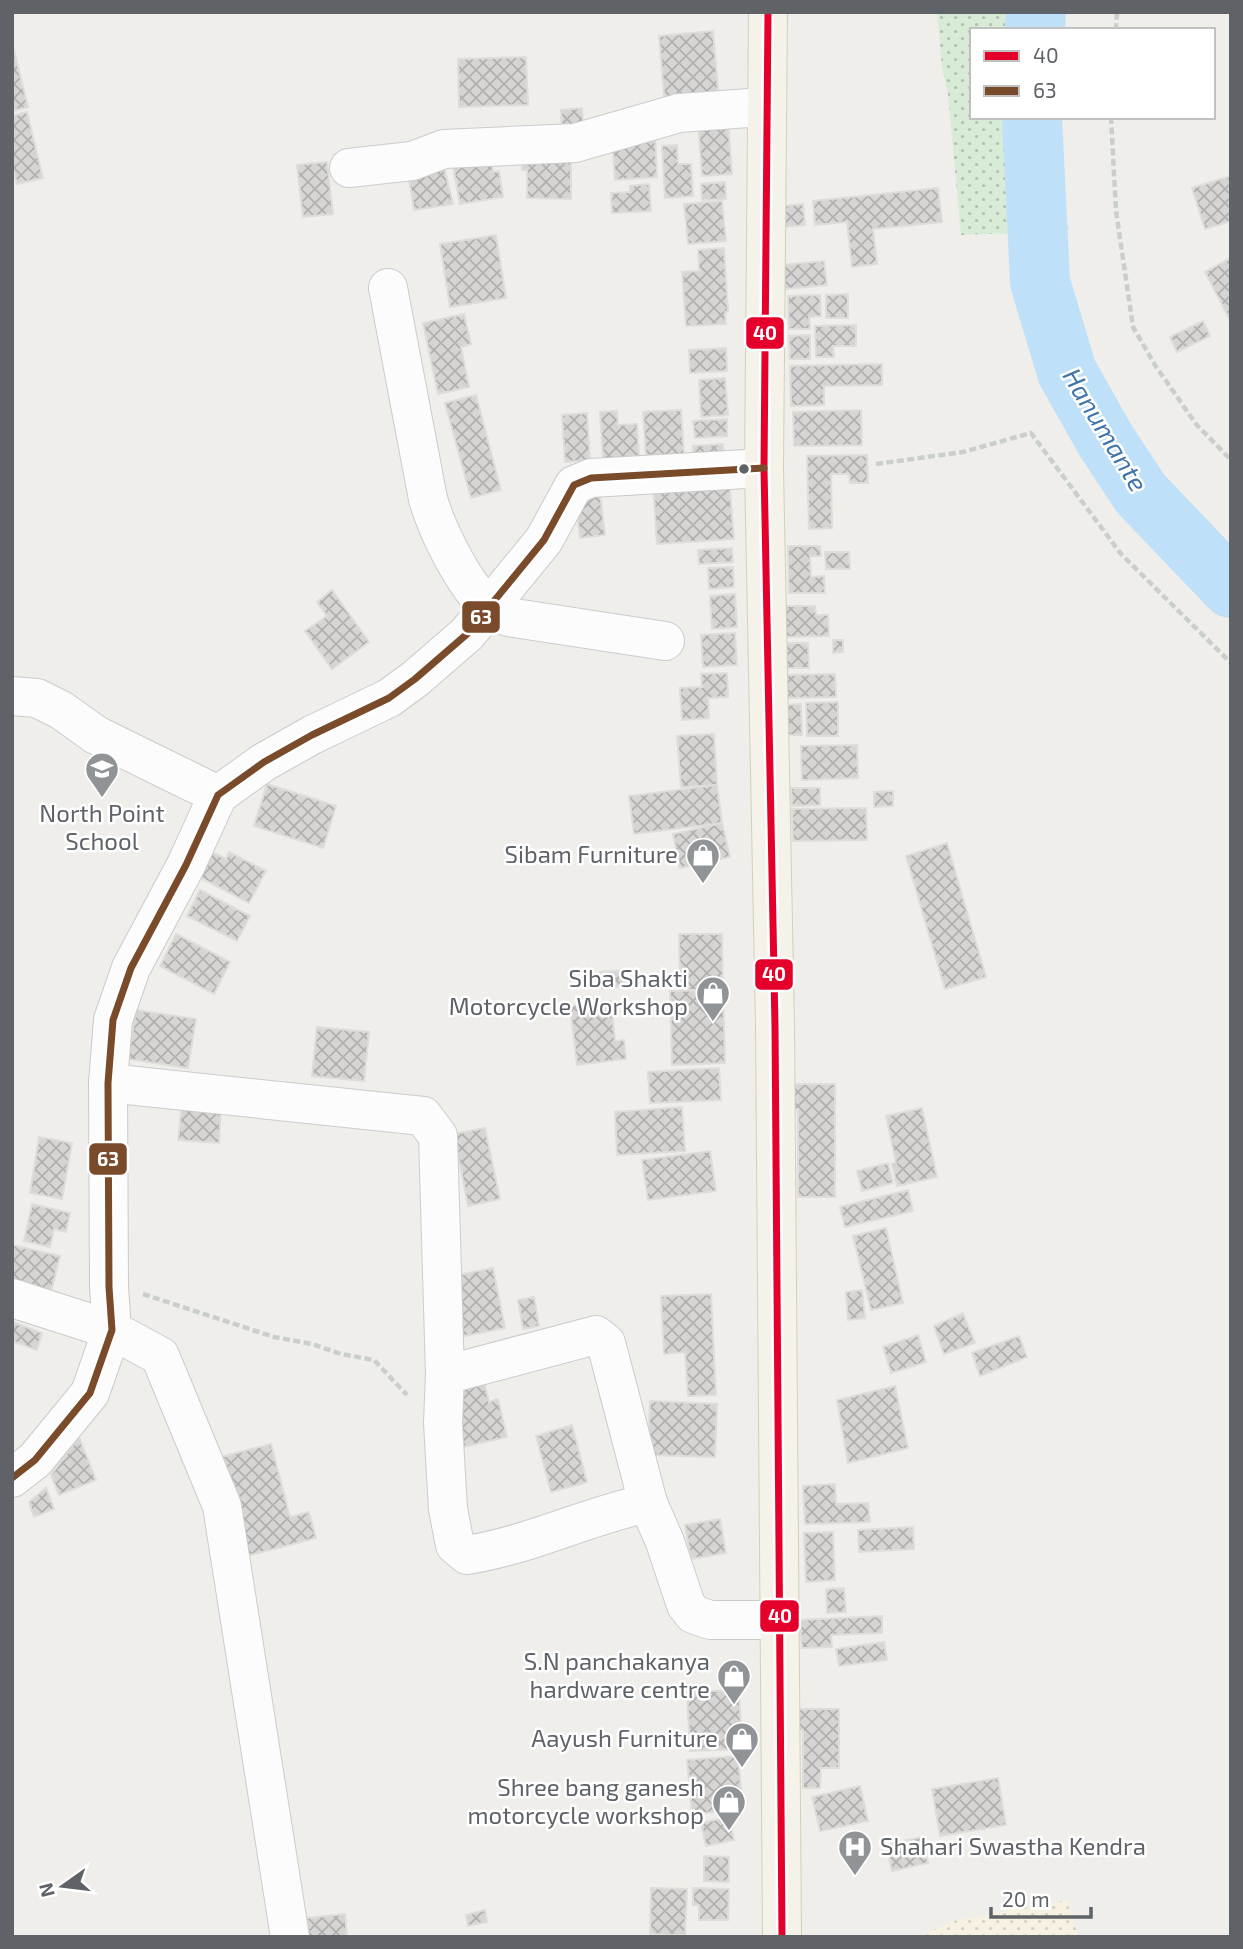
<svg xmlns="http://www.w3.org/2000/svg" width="1243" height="1949" font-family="'Exo 2',sans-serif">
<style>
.grass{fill:url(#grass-dots)}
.sand{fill:url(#sand-dots)}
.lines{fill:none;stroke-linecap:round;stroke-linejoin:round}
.river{stroke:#bfe0f9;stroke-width:60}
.building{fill:url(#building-cross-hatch);stroke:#deddd9;stroke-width:2}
.street-casing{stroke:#cbcccc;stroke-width:40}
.secondary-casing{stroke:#cacacb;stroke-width:40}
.primary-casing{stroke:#d7ceb8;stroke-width:40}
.path{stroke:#cacfcc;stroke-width:4.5;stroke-dasharray:7 3.5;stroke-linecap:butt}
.street{stroke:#fdfcfc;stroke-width:38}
.secondary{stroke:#fdfcfc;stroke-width:38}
.primary{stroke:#f4f2e9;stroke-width:38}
.bus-1-casing{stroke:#fff;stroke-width:12}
.bus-2-casing{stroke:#fff;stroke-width:12}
.bus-1{stroke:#e4002b;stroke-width:7}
.bus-2{stroke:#7a4b2a;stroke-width:7}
.bus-dot{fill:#5f6368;stroke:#fff;stroke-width:2.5}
.labels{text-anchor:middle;stroke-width:5;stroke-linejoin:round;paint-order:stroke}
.poi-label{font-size:24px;fill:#5f6368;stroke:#fff;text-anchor:end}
.water-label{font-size:26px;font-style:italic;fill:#4174aa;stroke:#fff}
.line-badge{stroke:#fff;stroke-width:2.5}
.badge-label{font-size:19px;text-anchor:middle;font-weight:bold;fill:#fff}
</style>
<defs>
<pattern id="grass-dots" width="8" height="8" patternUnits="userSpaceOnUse" patternTransform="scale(1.75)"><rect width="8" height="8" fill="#d8ebd6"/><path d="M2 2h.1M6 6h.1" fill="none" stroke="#b2c2b1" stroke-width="1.8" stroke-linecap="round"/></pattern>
<pattern id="sand-dots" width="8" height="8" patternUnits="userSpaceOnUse" patternTransform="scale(1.75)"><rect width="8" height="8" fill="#f6f1e1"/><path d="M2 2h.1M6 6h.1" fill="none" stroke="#d5d1c4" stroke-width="1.8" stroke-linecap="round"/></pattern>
<pattern id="building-cross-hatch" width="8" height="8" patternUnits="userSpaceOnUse" patternTransform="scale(1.75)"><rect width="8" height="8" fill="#d6d5d3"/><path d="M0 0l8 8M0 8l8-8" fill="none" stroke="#b1b0af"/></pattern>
</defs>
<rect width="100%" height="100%" fill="#efeeea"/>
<path class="grass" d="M 937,12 L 1064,12 L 1060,30 L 972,30 L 972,117 L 1055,117 L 1054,144 L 1068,231 L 961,235 L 948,94 L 942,67 Z"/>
<path class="sand" d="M 1067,1900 L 1079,1937 L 918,1937 L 953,1921 Z"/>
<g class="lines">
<g class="river">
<path d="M 1035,30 L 1036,12"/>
<path d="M 1032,117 L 1040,282 L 1067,372 L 1106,441 L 1141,494 L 1231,588"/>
</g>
</g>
<g class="building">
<path d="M 713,31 L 719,101 L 665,106 L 659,36 Z"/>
<path d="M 12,42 L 28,107 L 12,111 Z"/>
<path d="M 526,57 L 528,105 L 459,107 L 458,59 Z"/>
<path d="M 582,108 L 584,133 L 562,134 L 561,110 Z"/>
<path d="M 27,112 L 43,178 L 17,184 L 12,165 L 12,116 Z"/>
<path d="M 728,121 L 732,174 L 702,176 L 698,122 Z"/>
<path d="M 655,135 L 657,177 L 615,180 L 612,137 Z"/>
<path d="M 677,145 L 678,164 L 691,164 L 693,196 L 665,198 L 662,146 Z"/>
<path d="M 490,155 L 493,172 L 499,171 L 503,197 L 460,204 L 452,161 Z"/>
<path d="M 522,155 L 571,155 L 571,199 L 527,198 L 527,170 L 522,170 Z"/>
<path d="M 327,162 L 333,214 L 303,217 L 297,165 Z"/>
<path d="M 444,167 L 453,204 L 414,210 L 408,173 Z"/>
<path d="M 1231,176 L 1231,221 L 1205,229 L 1192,188 Z"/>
<path d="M 725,182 L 726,199 L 702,200 L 701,184 Z"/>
<path d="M 649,184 L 651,211 L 612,213 L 611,193 L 630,192 L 630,186 Z"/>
<path d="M 938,188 L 942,222 L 873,229 L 877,264 L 852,267 L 847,222 L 815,225 L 813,201 Z"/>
<path d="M 722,201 L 726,241 L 688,244 L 684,204 Z"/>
<path d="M 803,204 L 805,225 L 784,227 L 782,206 Z"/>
<path d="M 496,235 L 506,298 L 450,307 L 440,244 Z"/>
<path d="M 724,248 L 728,311 L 725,312 L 726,324 L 686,326 L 682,272 L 699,271 L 698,250 Z"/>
<path d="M 1231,258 L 1231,322 L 1205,272 Z"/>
<path d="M 824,261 L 827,285 L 785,289 L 783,265 Z"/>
<path d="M 848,294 L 848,318 L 826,318 L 826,295 Z"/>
<path d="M 820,295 L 821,316 L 809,317 L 810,329 L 789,329 L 788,296 Z"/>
<path d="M 464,314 L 471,344 L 461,347 L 469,387 L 438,394 L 423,323 Z"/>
<path d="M 1203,321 L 1210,336 L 1177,352 L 1170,337 Z"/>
<path d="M 856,325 L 856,346 L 833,346 L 834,357 L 816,357 L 815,326 Z"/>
<path d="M 810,335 L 810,359 L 790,359 L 789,336 Z"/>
<path d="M 726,348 L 727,371 L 690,373 L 689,350 Z"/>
<path d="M 882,364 L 882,385 L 824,386 L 824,405 L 791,406 L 790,366 Z"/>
<path d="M 725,378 L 728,415 L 701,417 L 699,380 Z"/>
<path d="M 476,395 L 501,490 L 471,498 L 445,403 Z"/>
<path d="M 681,410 L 684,454 L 646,456 L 643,412 Z"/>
<path d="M 861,410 L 862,445 L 794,446 L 793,412 Z"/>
<path d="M 617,411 L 618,425 L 637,424 L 639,456 L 603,459 L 600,412 Z"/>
<path d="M 587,413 L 590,460 L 565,462 L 562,415 Z"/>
<path d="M 727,419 L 727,436 L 695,438 L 693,421 Z"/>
<path d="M 723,444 L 724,462 L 694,464 L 693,446 Z"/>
<path d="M 867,455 L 868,483 L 850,483 L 849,474 L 831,474 L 832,528 L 809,529 L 807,456 Z"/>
<path d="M 729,477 L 734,539 L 657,544 L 653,483 Z"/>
<path d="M 600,493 L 605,535 L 580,538 L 575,496 Z"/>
<path d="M 788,546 L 820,546 L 821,556 L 810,556 L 811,577 L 824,576 L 825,593 L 789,593 Z"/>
<path d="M 732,548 L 733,562 L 699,564 L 698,550 Z"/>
<path d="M 825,552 L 849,552 L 850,569 L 826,569 Z"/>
<path d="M 733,567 L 734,587 L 709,589 L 708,568 Z"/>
<path d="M 332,590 L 369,642 L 332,669 L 305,631 L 327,616 L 317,602 Z"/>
<path d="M 735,594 L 737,627 L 712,629 L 710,596 Z"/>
<path d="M 784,606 L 815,606 L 816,615 L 828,615 L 829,636 L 785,637 Z"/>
<path d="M 735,633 L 737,665 L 703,667 L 701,635 Z"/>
<path d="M 833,640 L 843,640 L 843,652 L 833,653 Z"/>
<path d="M 785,643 L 808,643 L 809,668 L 786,668 Z"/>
<path d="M 727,673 L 728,697 L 708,698 L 709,718 L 682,720 L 680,688 L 702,687 L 701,674 Z"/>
<path d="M 835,674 L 836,697 L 787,698 L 786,675 Z"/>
<path d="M 838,702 L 838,736 L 807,736 L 806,703 Z"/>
<path d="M 801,704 L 802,735 L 787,735 L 786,705 Z"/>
<path d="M 714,734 L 717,785 L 681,787 L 677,736 Z"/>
<path d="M 857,745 L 858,778 L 802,780 L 801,746 Z"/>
<path d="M 267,784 L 336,806 L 323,848 L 254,826 Z"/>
<path d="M 717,785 L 722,823 L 634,834 L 629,796 Z"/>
<path d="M 791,788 L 820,788 L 820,805 L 792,806 Z"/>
<path d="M 893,791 L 893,806 L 874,807 L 874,792 Z"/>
<path d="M 866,808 L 867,840 L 793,841 L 792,809 Z"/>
<path d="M 722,823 L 730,857 L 680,868 L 673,834 Z"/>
<path d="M 947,843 L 986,977 L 945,989 L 906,856 Z"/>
<path d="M 208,850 L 226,859 L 229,852 L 266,871 L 249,903 L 195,875 Z"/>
<path d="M 200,890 L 250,916 L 237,941 L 187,916 Z"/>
<path d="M 176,934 L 230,962 L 214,994 L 160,966 Z"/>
<path d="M 679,934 L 722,934 L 723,990 L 680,990 Z"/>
<path d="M 625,970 L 626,986 L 602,989 L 600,972 Z"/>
<path d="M 723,990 L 725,1063 L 672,1065 L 670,991 Z"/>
<path d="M 611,1001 L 615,1041 L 624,1040 L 626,1059 L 577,1065 L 570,1006 Z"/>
<path d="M 136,1010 L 196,1019 L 188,1068 L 128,1059 Z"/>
<path d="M 317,1027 L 369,1032 L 364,1081 L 312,1076 Z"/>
<path d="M 719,1068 L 721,1100 L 650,1103 L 648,1072 Z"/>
<path d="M 794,1084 L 835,1084 L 835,1197 L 798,1197 L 798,1109 L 793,1110 Z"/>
<path d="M 182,1103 L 221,1106 L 219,1143 L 178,1140 Z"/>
<path d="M 682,1107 L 685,1151 L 617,1155 L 615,1112 Z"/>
<path d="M 922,1108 L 937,1177 L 897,1186 L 892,1164 L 896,1163 L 886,1116 Z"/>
<path d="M 485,1128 L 500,1199 L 468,1206 L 454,1134 Z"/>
<path d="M 39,1137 L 72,1143 L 62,1199 L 30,1193 Z"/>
<path d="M 710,1151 L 716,1191 L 648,1200 L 642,1160 Z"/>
<path d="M 888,1163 L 893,1183 L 862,1191 L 857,1171 Z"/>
<path d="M 908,1190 L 913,1211 L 845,1227 L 840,1207 Z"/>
<path d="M 32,1204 L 70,1213 L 66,1232 L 54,1229 L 50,1247 L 24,1241 Z"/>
<path d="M 886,1228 L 903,1303 L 871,1310 L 853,1236 Z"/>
<path d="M 12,1245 L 60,1256 L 51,1292 L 12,1283 Z"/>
<path d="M 493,1268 L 505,1328 L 460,1337 L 449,1277 Z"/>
<path d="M 862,1290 L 865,1318 L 848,1320 L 846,1292 Z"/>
<path d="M 711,1294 L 716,1395 L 688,1396 L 685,1352 L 664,1354 L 661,1296 Z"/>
<path d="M 534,1297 L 539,1326 L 523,1329 L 518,1300 Z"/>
<path d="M 963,1313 L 975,1343 L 944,1354 L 934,1326 Z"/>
<path d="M 12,1322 L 42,1333 L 37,1350 L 12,1341 Z"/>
<path d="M 918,1335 L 926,1362 L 891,1373 L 883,1347 Z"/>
<path d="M 1019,1336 L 1027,1357 L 980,1376 L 972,1353 Z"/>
<path d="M 484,1382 L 489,1402 L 498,1399 L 507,1437 L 463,1447 L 450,1390 Z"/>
<path d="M 895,1386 L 908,1448 L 848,1463 L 837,1400 Z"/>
<path d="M 650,1401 L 717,1404 L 715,1457 L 648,1455 Z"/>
<path d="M 572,1425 L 587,1482 L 551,1492 L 536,1436 Z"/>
<path d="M 79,1437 L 96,1480 L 59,1495 L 51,1475 Z"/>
<path d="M 271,1444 L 290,1517 L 309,1512 L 316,1538 L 247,1556 L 221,1457 Z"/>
<path d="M 835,1484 L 836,1504 L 868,1503 L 870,1522 L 805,1524 L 803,1486 Z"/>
<path d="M 46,1488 L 54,1509 L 34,1517 L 29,1502 Z"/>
<path d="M 720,1519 L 726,1553 L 691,1559 L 685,1525 Z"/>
<path d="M 913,1527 L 914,1549 L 859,1552 L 858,1530 Z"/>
<path d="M 833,1532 L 835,1580 L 806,1582 L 804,1533 Z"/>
<path d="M 844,1588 L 846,1612 L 827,1613 L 826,1589 Z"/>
<path d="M 882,1616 L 882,1633 L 831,1635 L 832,1647 L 802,1648 L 800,1620 Z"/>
<path d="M 884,1642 L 887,1660 L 839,1666 L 836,1649 Z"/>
<path d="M 739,1690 L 742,1749 L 690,1751 L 687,1692 Z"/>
<path d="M 790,1709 L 839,1709 L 839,1768 L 821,1768 L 820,1788 L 803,1788 L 803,1730 L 789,1730 Z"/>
<path d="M 738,1756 L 743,1810 L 692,1814 L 687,1760 Z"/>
<path d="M 998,1778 L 1006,1825 L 940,1836 L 932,1789 Z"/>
<path d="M 860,1786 L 868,1821 L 820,1831 L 812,1797 Z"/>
<path d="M 729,1817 L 734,1840 L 706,1846 L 701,1823 Z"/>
<path d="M 922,1837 L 928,1863 L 892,1871 L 886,1845 Z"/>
<path d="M 704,1856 L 729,1857 L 729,1882 L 704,1881 Z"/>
<path d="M 651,1888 L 687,1889 L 685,1935 L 650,1934 Z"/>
<path d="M 693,1888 L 729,1889 L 728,1920 L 699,1920 L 699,1905 L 693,1905 Z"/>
<path d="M 485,1910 L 487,1922 L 468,1926 L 466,1915 Z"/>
<path d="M 345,1914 L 347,1937 L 299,1937 L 297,1919 Z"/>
</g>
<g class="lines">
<g class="street-casing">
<g id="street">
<path d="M 349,168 L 412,161 L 444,149 L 575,143 L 679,113 L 765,107"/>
<path d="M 388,288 L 428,499 C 437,530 463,584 488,606 C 494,610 502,613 508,617 L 665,641"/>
<path d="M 12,696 L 37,698 L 61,710 L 96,735 L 218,795"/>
<path d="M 108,1083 L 423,1116 L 438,1136 L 445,1375 L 443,1423 L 448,1509 L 455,1545 L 467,1555 C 530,1545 587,1516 648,1503 L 665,1542 L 686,1605 L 693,1614 L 710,1620 L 778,1620"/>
<path d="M 12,1298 L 112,1330 L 160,1356 L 222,1506 L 290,1937"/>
<path d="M 445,1375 L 596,1335 L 606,1343 L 648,1503"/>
</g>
</g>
<g class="secondary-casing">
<path id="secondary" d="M 12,1478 L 35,1460 L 90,1393 L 112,1330 L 109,1287 L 108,1083 L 113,1020 L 131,968 L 186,865 L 218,795 L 264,762 L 312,735 L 389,698 L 415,679 L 467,634 L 544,540 L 574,485 L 591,478 L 764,468"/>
</g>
<g class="primary-casing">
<path id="primary" d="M 768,12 L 764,468 L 775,1026 L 782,1937"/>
</g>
<g class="path">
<path d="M 1116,30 L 1117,12"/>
<path d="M 1111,117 L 1116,211 L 1133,327 L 1155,365 L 1196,424 L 1231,460"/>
<path d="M 876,464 L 963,452 L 1031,433 L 1121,554 L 1231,663"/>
<path d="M 143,1294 L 274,1337 L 312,1344 L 341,1354 L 374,1360 L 407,1395"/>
</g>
<use href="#street" class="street"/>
<use href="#secondary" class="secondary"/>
<use href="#primary" class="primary"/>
<g class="bus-1-casing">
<path id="bus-1" d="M 768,12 L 764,468 L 775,1026 L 782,1937"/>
</g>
<g class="bus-2-casing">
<path id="bus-2" d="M 12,1478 L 35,1460 L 90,1393 L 112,1330 L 109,1287 L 108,1083 L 113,1020 L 131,968 L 186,865 L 218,795 L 264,762 L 312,735 L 389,698 L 415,679 L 467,634 L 544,540 L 574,485 L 591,478 L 764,468"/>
</g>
<use href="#bus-1" class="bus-1"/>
<use href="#bus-2" class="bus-2"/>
</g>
<defs>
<g id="school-pin" transform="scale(1.75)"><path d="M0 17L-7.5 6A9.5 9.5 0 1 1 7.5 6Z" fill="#919496" stroke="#fff"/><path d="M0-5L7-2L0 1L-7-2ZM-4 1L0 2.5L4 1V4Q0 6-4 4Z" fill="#fff"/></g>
<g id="shop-pin" transform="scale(1.75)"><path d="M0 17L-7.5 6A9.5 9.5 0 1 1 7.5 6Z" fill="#919496" stroke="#fff"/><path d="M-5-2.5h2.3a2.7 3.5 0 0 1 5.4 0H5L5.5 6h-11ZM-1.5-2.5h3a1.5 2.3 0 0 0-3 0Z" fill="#fff"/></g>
<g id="hospital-pin" transform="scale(1.75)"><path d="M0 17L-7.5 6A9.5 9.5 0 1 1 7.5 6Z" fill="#919496" stroke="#fff"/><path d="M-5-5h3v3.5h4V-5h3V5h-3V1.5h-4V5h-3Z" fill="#fff"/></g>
</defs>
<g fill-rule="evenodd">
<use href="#school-pin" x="102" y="769"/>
<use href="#shop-pin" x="703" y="855"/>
<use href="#shop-pin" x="713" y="993"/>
<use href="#shop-pin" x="734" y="1676"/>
<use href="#shop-pin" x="742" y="1739"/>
<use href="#shop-pin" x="729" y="1802"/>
<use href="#hospital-pin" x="855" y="1847"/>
</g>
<circle class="bus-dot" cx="744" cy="469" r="6"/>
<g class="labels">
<g class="poi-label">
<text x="102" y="822" text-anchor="middle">North Point<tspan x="102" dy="28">School</tspan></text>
<text x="678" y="863">Sibam Furniture</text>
<text x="688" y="987">Siba Shakti<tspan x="688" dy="28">Motorcycle Workshop</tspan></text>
<text x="710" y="1670">S.N panchakanya<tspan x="710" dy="28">hardware centre</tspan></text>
<text x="718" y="1747">Aayush Furniture</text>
<text x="704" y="1796">Shree bang ganesh<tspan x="704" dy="28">motorcycle workshop</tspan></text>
<text x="880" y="1855" text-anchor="start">Shahari Swastha Kendra</text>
</g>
<g class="water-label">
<text transform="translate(1105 430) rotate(59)" y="9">Hanumante</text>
</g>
</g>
<g class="line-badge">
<rect x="745" y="316" width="40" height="34" rx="7" fill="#e4002b"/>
<rect x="461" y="600" width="40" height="34" rx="7" fill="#7a4b2a"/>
<rect x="754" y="958" width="40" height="33" rx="7" fill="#e4002b"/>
<rect x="88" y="1142" width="40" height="34" rx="7" fill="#7a4b2a"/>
<rect x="759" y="1599" width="41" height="34" rx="7" fill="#e4002b"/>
</g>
<g class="badge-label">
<text x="765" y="340">40</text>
<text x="481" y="624">63</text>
<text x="774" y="981">40</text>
<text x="108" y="1166">63</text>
<text x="780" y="1623">40</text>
</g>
<rect width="1243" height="1949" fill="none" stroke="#5f6368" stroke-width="28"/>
<rect x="970" y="28" width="245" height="91" fill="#ffffff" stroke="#bfc1c3" stroke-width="2"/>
<rect x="984" y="51" width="35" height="10" fill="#e4002b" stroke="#bfc1c3" stroke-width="2"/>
<text x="1033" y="63" font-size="21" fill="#5f6368">40</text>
<rect x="984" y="86" width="35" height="10" fill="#7a4b2a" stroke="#bfc1c3" stroke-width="2"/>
<text x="1033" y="98" font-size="21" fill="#5f6368">63</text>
<g transform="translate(63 1886) rotate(256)" stroke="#ffffff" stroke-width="5" paint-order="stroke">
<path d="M0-5L12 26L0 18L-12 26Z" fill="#5f6368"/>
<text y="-10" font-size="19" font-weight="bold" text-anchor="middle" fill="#5f6368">N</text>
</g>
<path d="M991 1907v10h100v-10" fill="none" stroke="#5f6368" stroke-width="3.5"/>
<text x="1002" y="1907" font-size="21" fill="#5f6368" stroke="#ffffff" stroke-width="5" paint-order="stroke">20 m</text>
</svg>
